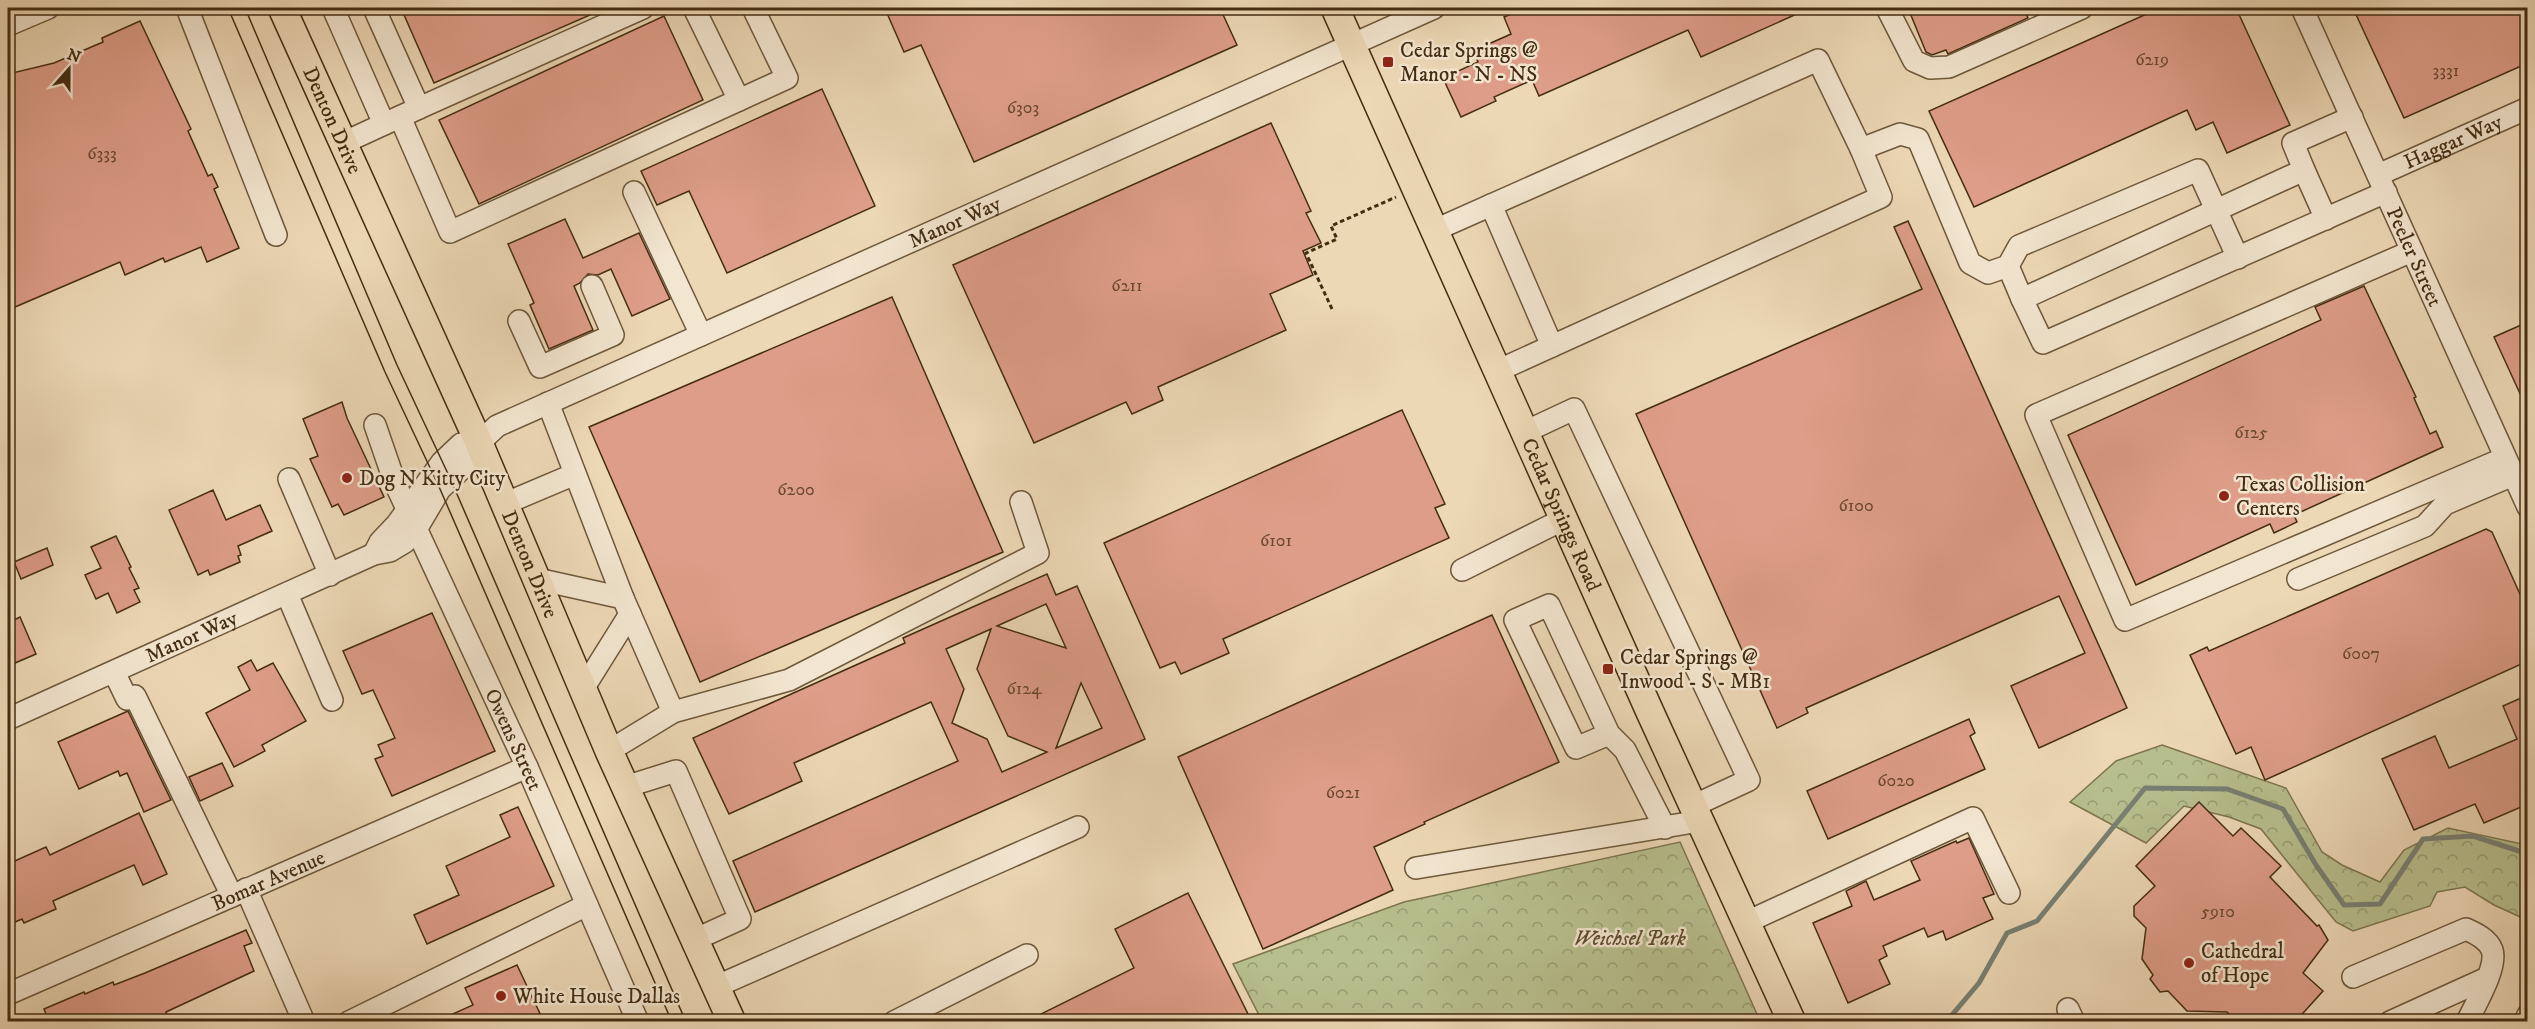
<svg xmlns="http://www.w3.org/2000/svg" width="2535" height="1029" font-family="'IM FELL DW Pica',serif">
<style>
.forest{fill:url(#forest-crowns);stroke:#7e7650;stroke-width:1.5}
.lines{fill:none;stroke-linecap:round;stroke-linejoin:round}
.stream{stroke:#788074;stroke-width:5}
.building{fill:#de9d88;stroke:#442d12;stroke-width:1.5;fill-rule:evenodd}
.minor-casing{stroke:#6e583b;stroke-width:24}
.major-casing{stroke:#442d12;stroke-width:30}
.path{stroke:#442d12;stroke-width:3;stroke-dasharray:4.5 3;stroke-linecap:butt}
.minor{stroke:#f3e6d0;stroke-width:21}
.major{stroke:#edd8b6;stroke-width:27}
.tram{stroke:#442d12;stroke-width:1.5}
.poi-dot{fill:#8f2418;stroke:#f3e6d0;stroke-width:2}
.labels{text-anchor:middle;stroke-width:5;stroke-linejoin:round;paint-order:stroke}
.number-label{font-size:18px;fill:#6a4930}
.poi-label{font-size:21px;fill:#442d12;stroke:#f3e6d0;text-anchor:start}
.street-label{font-size:21px;fill:#442d12;stroke:#f3e6d0}
.park-label{font-size:21px;font-style:italic;fill:#5b4a2b;stroke:#f3e6d0}
</style>
<defs>
<pattern id="forest-crowns" width="20" height="18" patternUnits="userSpaceOnUse" patternTransform="scale(1.5)"><rect width="20" height="18" fill="#b8bf8e"/><path d="M2 6a3 3 0 1 1 6 0M12 15a3 3 0 1 1 6 0" fill="none" stroke="#979c73"/></pattern>
</defs>
<rect width="100%" height="100%" fill="#edd8b6"/>
<filter id="stains"><feTurbulence type="fractalNoise" baseFrequency=".00333" numOctaves="4"/><feColorMatrix values="0 0 0 0 .2 0 0 0 0 .09 0 0 0 0 .02 0 0 0 .5 -.17"/></filter>
<radialGradient id="worn" r=".72"><stop offset=".6" stop-color="#630" stop-opacity="0"/><stop offset="1" stop-color="#630" stop-opacity=".3"/></radialGradient>
<g class="forest">
<path d="M 2162,745 L 2286,788 L 2322,852 L 2342,865 L 2380,882 L 2404,850 L 2448,828 L 2527,845 L 2527,920 L 2494,905 L 2465,887 L 2437,892 L 2430,906 L 2353,931 L 2336,922 L 2261,829 L 2229,817 L 2184,806 L 2146,843 L 2070,802 L 2116,761 Z"/>
<path d="M 1680,842 L 1760,1021 L 1262,1021 L 1233,964 L 1404,902 Z"/>
</g>
<g class="lines">
<path class="stream" d="M 1946,1022 L 1979,983 L 2007,933 L 2037,921 L 2145,788 L 2227,789 L 2283,809 L 2316,865 L 2344,905 L 2380,904 L 2423,839 L 2473,836 L 2528,854"/>
</g>
<g class="building">
<path d="M 401,8 L 606,8 L 434,83 Z"/>
<path d="M 895,8 L 1220,8 L 1237,45 L 974,162 L 921,45 L 904,52 L 886,11 Z"/>
<path d="M 1526,8 L 1810,8 L 1701,57 L 1688,30 L 1539,96 L 1532,80 L 1494,97 L 1496,101 L 1461,117 L 1443,78 L 1478,62 L 1473,51 L 1511,34 L 1504,17 Z"/>
<path d="M 1908,8 L 2023,8 L 2028,18 L 1948,54 L 1946,50 L 1932,55 L 1926,52 Z"/>
<path d="M 2160,8 L 2236,8 L 2290,125 L 2227,153 L 2213,122 L 2196,130 L 2187,110 L 1974,207 L 1929,111 Z"/>
<path d="M 2353,8 L 2528,8 L 2528,63 L 2404,118 Z"/>
<path d="M 664,16 L 703,100 L 479,204 L 439,120 Z"/>
<path d="M 140,21 L 191,129 L 188,131 L 208,176 L 212,174 L 218,187 L 214,189 L 239,248 L 207,262 L 201,247 L 165,262 L 163,258 L 125,275 L 120,262 L 8,310 L 8,74 L 54,63 L 103,42 L 102,38 Z"/>
<path d="M 822,89 L 875,206 L 727,273 L 689,191 L 657,205 L 641,171 Z"/>
<path d="M 1271,123 L 1311,211 L 1306,213 L 1321,243 L 1303,251 L 1313,275 L 1270,294 L 1286,330 L 1158,387 L 1163,400 L 1132,414 L 1126,402 L 1034,443 L 953,265 Z"/>
<path d="M 565,219 L 583,258 L 639,233 L 670,299 L 632,316 L 611,269 L 598,275 L 588,274 L 580,283 L 574,286 L 593,330 L 549,349 L 530,305 L 534,303 L 508,244 Z"/>
<path d="M 1908,221 L 2127,708 L 2039,748 L 2011,686 L 2085,653 L 2059,596 L 1806,708 L 1808,713 L 1777,728 L 1636,414 L 1922,289 L 1894,227 Z"/>
<path d="M 2364,286 L 2416,397 L 2414,398 L 2430,434 L 2436,431 L 2443,447 L 2294,515 L 2297,522 L 2274,533 L 2270,524 L 2136,585 L 2068,435 L 2321,320 L 2315,307 Z"/>
<path d="M 892,297 L 1003,552 L 700,682 L 589,427 Z"/>
<path d="M 2528,322 L 2528,411 L 2494,337 Z"/>
<path d="M 342,402 L 347,418 L 384,497 L 344,515 L 338,504 L 332,507 L 310,459 L 318,456 L 303,419 Z"/>
<path d="M 1402,410 L 1445,504 L 1435,508 L 1449,538 L 1223,639 L 1229,653 L 1181,674 L 1175,662 L 1160,668 L 1104,543 Z"/>
<path d="M 213,490 L 226,520 L 260,505 L 272,531 L 238,546 L 241,555 L 238,556 L 240,562 L 210,575 L 208,570 L 198,575 L 169,510 Z"/>
<path d="M 2486,529 L 2492,532 L 2528,612 L 2528,661 L 2265,780 L 2251,747 L 2236,754 L 2190,655 L 2207,647 L 2209,651 Z"/>
<path d="M 116,536 L 131,567 L 129,568 L 139,588 L 134,590 L 140,602 L 117,613 L 108,593 L 96,599 L 85,575 L 101,568 L 91,547 Z"/>
<path d="M 47,548 L 53,565 L 21,579 L 14,562 Z"/>
<path d="M 1047,574 L 1056,595 L 1077,586 L 1145,739 L 755,912 L 733,861 L 958,761 L 931,702 L 794,763 L 802,781 L 729,814 L 693,738 L 905,643 L 903,638 ZM 1046,604 L 1066,648 L 997,626 ZM 991,629 L 977,669 L 1008,736 L 1047,752 L 1002,772 L 987,739 L 952,723 L 964,689 L 946,649 ZM 1081,683 L 1102,728 L 1056,748 Z"/>
<path d="M 432,613 L 495,751 L 392,796 L 375,759 L 383,756 L 378,745 L 395,738 L 373,690 L 362,694 L 343,651 Z"/>
<path d="M 1492,615 L 1559,762 L 1424,822 L 1425,824 L 1374,847 L 1393,890 L 1263,949 L 1178,757 Z"/>
<path d="M 20,617 L 36,654 L 8,666 L 8,623 Z"/>
<path d="M 251,660 L 257,671 L 273,663 L 306,721 L 262,745 L 265,751 L 234,767 L 206,713 L 250,690 L 238,667 Z"/>
<path d="M 2528,695 L 2528,804 L 2484,823 L 2475,804 L 2414,830 L 2382,759 L 2435,736 L 2449,768 L 2517,739 L 2503,706 Z"/>
<path d="M 128,711 L 171,800 L 144,812 L 127,773 L 120,776 L 118,771 L 79,789 L 58,742 Z"/>
<path d="M 1969,719 L 1975,733 L 1970,736 L 1985,769 L 1828,839 L 1807,791 Z"/>
<path d="M 222,763 L 233,786 L 200,801 L 189,777 Z"/>
<path d="M 2199,802 L 2233,836 L 2241,828 L 2281,866 L 2270,877 L 2317,926 L 2319,925 L 2328,940 L 2303,973 L 2323,991 L 2295,1022 L 2266,1022 L 2260,1015 L 2252,1022 L 2237,1022 L 2227,1012 L 2187,1011 L 2168,991 L 2160,992 L 2150,979 L 2153,975 L 2142,959 L 2146,928 L 2134,916 L 2134,906 L 2155,886 L 2136,866 Z"/>
<path d="M 518,807 L 554,886 L 427,944 L 414,915 L 459,895 L 446,866 L 510,837 L 500,815 Z"/>
<path d="M 139,813 L 167,874 L 143,885 L 134,865 L 53,901 L 56,909 L 24,923 L 22,919 L 8,925 L 8,864 L 46,847 L 50,855 Z"/>
<path d="M 1969,838 L 1994,894 L 1983,898 L 1993,919 L 1946,940 L 1943,931 L 1928,937 L 1924,928 L 1883,946 L 1887,956 L 1879,960 L 1890,984 L 1848,1003 L 1813,923 L 1852,906 L 1846,891 L 1866,881 L 1874,900 L 1920,880 L 1911,861 L 1956,841 L 1957,843 Z"/>
<path d="M 1188,893 L 1252,1022 L 1025,1022 L 1134,968 L 1115,929 Z"/>
<path d="M 246,930 L 252,943 L 244,946 L 254,971 L 166,1012 L 170,1022 L 49,1022 L 44,1009 L 84,992 L 85,994 L 113,982 L 114,985 L 145,973 Z"/>
<path d="M 517,965 L 544,1022 L 435,1022 L 473,1005 L 465,988 Z"/>
</g>
<g class="lines">
<g class="minor-casing">
<g id="minor">
<path d="M 187,8 L 276,235"/>
<path d="M 333,8 L 384,124"/>
<path d="M 1887,8 L 1914,61 L 1930,68 L 1949,67 L 2082,8"/>
<path id="s1" d="M 2302,8 L 2528,507"/>
<path d="M 8,25 L 48,8"/>
<path d="M 739,100 L 787,78 L 753,8"/>
<path d="M 419,108 L 643,8"/>
<path d="M 400,117 L 450,232 L 739,100 L 694,8"/>
<path d="M 2352,117 L 2293,143 L 2304,170 L 2022,299 L 2043,343 L 2386,192"/>
<path d="M 343,143 L 419,108 L 374,8"/>
<path d="M 2304,170 L 2326,219"/>
<path id="s2" d="M 2378,175 L 2528,108"/>
<path d="M 634,192 L 701,335"/>
<path d="M 1491,205 L 1552,346"/>
<path d="M 1435,230 L 1818,60 L 1861,149"/>
<path d="M 2412,251 L 2036,415 L 2125,620 L 2505,458"/>
<path d="M 2008,266 L 2022,299"/>
<path d="M 519,321 L 540,367 L 613,335 L 592,286"/>
<path d="M 1497,371 L 1881,197 L 1861,149 L 1900,134 L 1918,139 L 1970,263 L 1988,273 L 2008,266 L 2019,246 L 2198,170 L 2238,258"/>
<path d="M 548,403 L 623,598 L 673,712"/>
<path id="s3" d="M 375,425 L 395,483 L 527,767 L 638,1022"/>
<path d="M 1525,432 L 1574,409 L 1749,780 L 1693,806"/>
<path d="M 289,479 L 330,575"/>
<path d="M 504,504 L 575,474"/>
<path d="M 374,554 L 380,542 L 397,524 L 442,462 L 461,444 L 479,443"/>
<path d="M 1462,570 L 1564,519"/>
<path d="M 537,579 L 623,598"/>
<path d="M 2298,579 L 2425,526 L 2445,504 L 2513,475"/>
<path d="M 287,594 L 332,700"/>
<path d="M 114,672 L 127,699 L 135,696 L 232,896"/>
<path d="M 583,689 L 630,614"/>
<path id="s4" d="M 8,719 L 374,554 L 390,551 L 405,542 L 417,528 L 440,489 L 472,459 L 479,443 L 497,426 L 1434,8"/>
<path d="M 1609,734 L 1576,748 L 1515,620 L 1549,605 L 1609,734 L 1625,750 L 1665,828"/>
<path d="M 609,751 L 673,712 L 789,680 L 1038,553 L 1021,502"/>
<path d="M 625,787 L 676,771 L 740,919 L 694,940"/>
<path d="M 1416,868 L 1700,821"/>
<path d="M 246,889 L 304,1022"/>
<path d="M 1747,922 L 1973,818 L 2009,893"/>
<path d="M 2353,977 L 2466,929 C 2475,933 2488,939 2492,950 C 2498,967 2475,1005 2467,1022"/>
<path d="M 715,987 L 1078,827"/>
<path id="s5" d="M 8,994 L 527,767"/>
<path d="M 2068,1009 L 2074,1022"/>
<path d="M 349,1022 L 587,905"/>
<path d="M 894,1022 L 1027,955"/>
<path d="M 2390,1022 L 2487,978"/>
<path d="M 2525,1022 L 2528,1015"/>
</g>
</g>
<g class="major-casing">
<g id="major">
<path id="s6" d="M 282,8 L 479,443 L 609,751 L 732,1022"/>
<path id="s7" d="M 1335,8 L 1650,712 L 1792,1022"/>
</g>
</g>
<path class="path" d="M 1332,309 L 1306,253 L 1337,239 L 1331,226 L 1396,197"/>
<use href="#minor" class="minor"/>
<use href="#major" class="major"/>
<g class="tram">
<path d="M 228,8 L 385,372 L 440,489 L 672,1022"/>
<path d="M 245,8 L 397,365 L 450,478 L 686,1022"/>
</g>
</g>
<g class="poi-dot">
<rect x="1382" y="56" width="12" height="12" rx="3"/>
<circle cx="347" cy="478" r="6"/>
<circle cx="2224" cy="496" r="6"/>
<rect x="1602" y="663" width="12" height="12" rx="3"/>
<circle cx="2189" cy="963" r="6"/>
<circle cx="501" cy="996" r="6"/>
</g>
<g class="labels">
<g class="number-label">
<text x="2152" y="65">6219</text>
<text x="2446" y="76">3331</text>
<text x="1023" y="113">6303</text>
<text x="102" y="159">6333</text>
<text x="1127" y="291">6211</text>
<text x="2251" y="438">6125</text>
<text x="796" y="495">6200</text>
<text x="1856" y="511">6100</text>
<text x="1276" y="546">6101</text>
<text x="2361" y="659">6007</text>
<text x="1024" y="694">6124</text>
<text x="1896" y="786">6020</text>
<text x="1343" y="798">6021</text>
<text x="2218" y="917">5910</text>
</g>
<g class="poi-label">
<text x="1400" y="57">Cedar Springs @<tspan x="1400" dy="24">Manor - N - NS</tspan></text>
<text x="359" y="485">Dog N Kitty City</text>
<text x="2236" y="491">Texas Collision<tspan x="2236" dy="24">Centers</tspan></text>
<text x="1620" y="664">Cedar Springs @<tspan x="1620" dy="24">Inwood - S - MB1</tspan></text>
<text x="2201" y="958">Cathedral<tspan x="2201" dy="24">of Hope</tspan></text>
<text x="513" y="1003">White House Dallas</text>
</g>
<g class="street-label">
<text dy="7" stroke="none"><textPath href="#s6" startOffset="123">Denton Drive</textPath></text>
<text dy="7" stroke="none"><textPath href="#s2" startOffset="82">Haggar Way</textPath></text>
<text dy="7" stroke="none"><textPath href="#s4" startOffset="1086">Manor Way</textPath></text>
<text dy="7" stroke="none"><textPath href="#s1" startOffset="273">Peeler Street</textPath></text>
<text dy="7" stroke="none"><textPath href="#s7" startOffset="555">Cedar Springs Road</textPath></text>
<text dy="7" stroke="none"><textPath href="#s6" startOffset="609">Denton Drive</textPath></text>
<text dy="7" stroke="none"><textPath href="#s4" startOffset="201">Manor Way</textPath></text>
<text dy="7" stroke="none"><textPath href="#s3" startOffset="344">Owens Street</textPath></text>
<text dy="7" stroke="none"><textPath href="#s5" startOffset="284">Bomar Avenue</textPath></text>
</g>
<g class="park-label">
<text x="1630" y="945">Weichsel Park</text>
</g>
</g>
<rect width="2535" height="1029" fill="none" stroke="#edd8b6" stroke-width="30"/>
<rect x="9" y="9" width="2517" height="1011" fill="none" stroke="#442d12" stroke-width="3"/>
<rect x="15" y="15" width="2505" height="999" fill="none" stroke="#442d12" stroke-width="1.5"/>
<g transform="translate(69 69) rotate(21)" stroke="#f3e6d0" stroke-width="4.5" paint-order="stroke">
<path d="M0-4.5L10 22L0 15L-10 22Z" fill="#442d12"/>
<text y="-9" font-size="16" font-weight="bold" text-anchor="middle" fill="#442d12">N</text>
</g>
<rect width="100%" height="100%" filter="url(#stains)"/>
<rect width="100%" height="100%" fill="url(#worn)"/>
</svg>
